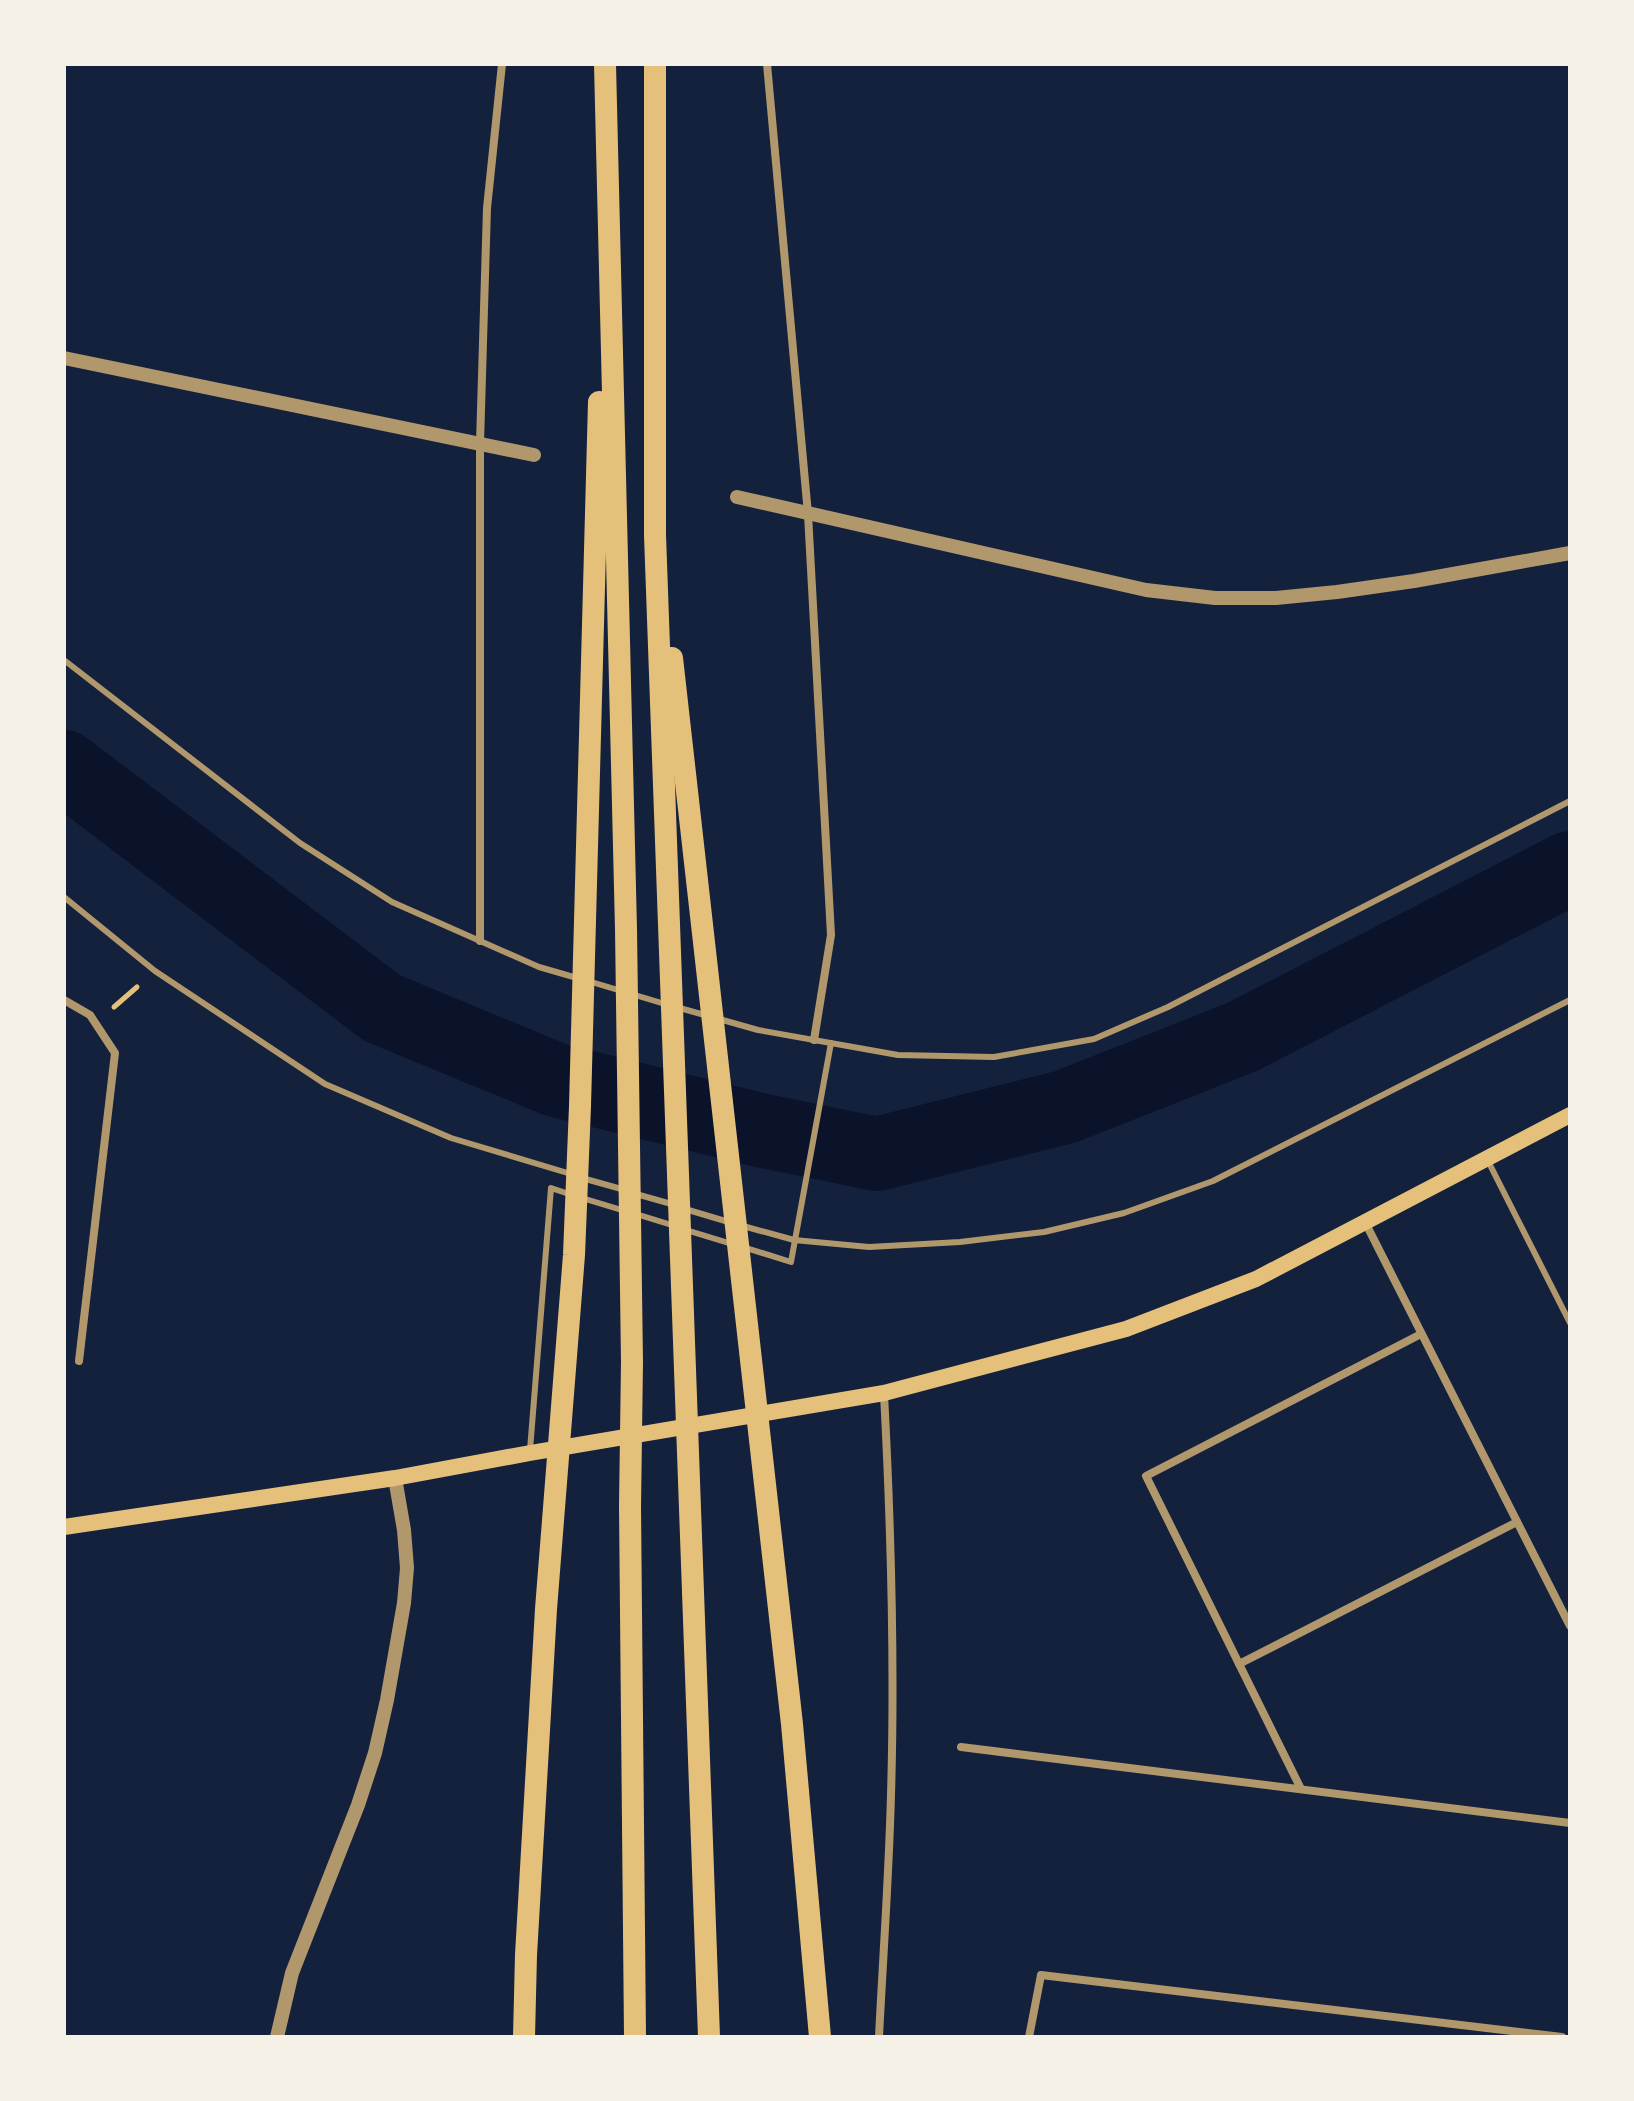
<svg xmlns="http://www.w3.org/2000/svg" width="1634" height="2101" font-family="'Fira Sans Condensed',sans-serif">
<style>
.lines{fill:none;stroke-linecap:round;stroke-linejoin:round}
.river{stroke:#0b132b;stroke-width:74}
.path{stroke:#e5c07b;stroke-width:5}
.service{stroke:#b1986c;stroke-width:6}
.minor{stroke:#b1986c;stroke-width:8}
.tertiary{stroke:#b1986c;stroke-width:14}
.secondary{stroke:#e5c07b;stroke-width:16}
.trunk{stroke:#e5c07b;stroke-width:22}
</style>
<rect width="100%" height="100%" fill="#14213d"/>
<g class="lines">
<path class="river" d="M 64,767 L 382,1008 L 556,1080 L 764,1131 L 877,1154 L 1065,1107 L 1242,1037 L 1570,868"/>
<path class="path" d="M 114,1007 L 137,987"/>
<g class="service">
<path d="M 64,660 L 300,843 L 392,902 L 539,967 L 577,978"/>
<path d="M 64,897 L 155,971 L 325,1084 L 451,1138 L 571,1174"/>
<path d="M 588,981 L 665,1004"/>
<path d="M 676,1007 L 708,1016"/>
<path d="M 719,1019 L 758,1030 L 898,1055 L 994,1057 L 1094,1039 L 1168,1007 L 1570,801"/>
<path d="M 1487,1159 L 1570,1323"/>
<path d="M 582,1178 L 625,1190"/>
<path d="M 636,1194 L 675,1205"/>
<path d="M 582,1198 L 625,1211"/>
<path d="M 685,1209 L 732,1223"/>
<path d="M 636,1214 L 675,1226"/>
<path d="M 743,1226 L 794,1240 L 869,1247 L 960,1242 L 1044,1232 L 1124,1213 L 1213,1181 L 1570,1000"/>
<path d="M 686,1230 L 732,1244"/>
<path d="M 743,1247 L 791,1262 L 831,1043"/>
<path d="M 530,1450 L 551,1188 L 572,1195"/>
</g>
<g class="minor">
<path d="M 767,64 L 808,514 L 831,935 L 814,1040"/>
<path d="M 480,941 L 480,443 L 487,208 L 502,64"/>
<path d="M 64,1000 L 90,1015 L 115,1053 L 79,1361"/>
<path d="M 1365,1222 L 1570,1626"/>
<path d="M 1239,1664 L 1517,1522"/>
<path d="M 961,1747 L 1570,1823"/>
<path d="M 1301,1789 L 1146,1476 L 1421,1334"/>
<path d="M 879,2037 C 883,1956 889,1875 891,1794 C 895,1661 891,1527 884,1394"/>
<path d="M 1029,2037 L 1041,1975 L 1562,2037"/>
</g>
<g class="tertiary">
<path d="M 64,358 L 534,455"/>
<path d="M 737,497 L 1146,590 L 1215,598 L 1276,598 L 1337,592 L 1414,581 L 1570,553"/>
<path d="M 277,2037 L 292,1973 L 358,1805 L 375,1753 L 387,1700 L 404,1603 L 407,1568 L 404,1530 L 395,1478"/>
</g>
<path class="secondary" d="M 64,1527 L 395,1478 L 530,1453 L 884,1393 L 1126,1329 L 1256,1279 L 1570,1115"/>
<g class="trunk">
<path d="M 605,64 L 626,929 L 632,1362 L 630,1506 L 635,2037"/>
<path d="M 655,64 L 655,535 L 709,2037"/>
<path d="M 672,658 L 792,1724 L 820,2037"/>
<path d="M 524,2037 L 526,1955 L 546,1609 L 574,1255 L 580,1106 L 599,402"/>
</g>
</g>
<rect width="1634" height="2101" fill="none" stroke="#f6f1e7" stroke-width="132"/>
</svg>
